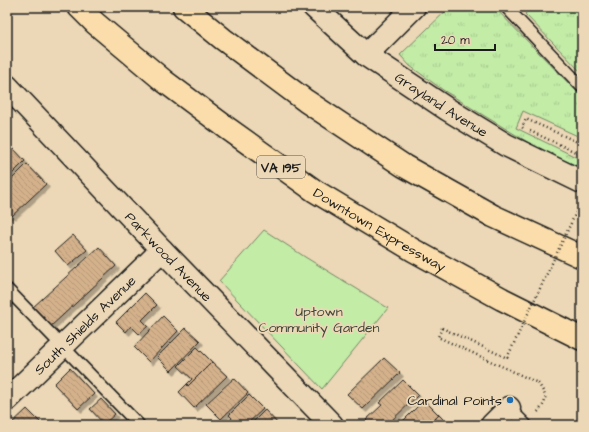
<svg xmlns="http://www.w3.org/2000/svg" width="589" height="432" font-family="'Architects Daughter',sans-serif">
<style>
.grass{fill:url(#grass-tufts);stroke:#708462}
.garden{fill:#c3eca7;stroke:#708462}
.building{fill:url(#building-back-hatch);stroke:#1c1c1c;filter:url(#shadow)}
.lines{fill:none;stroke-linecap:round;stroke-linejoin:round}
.service-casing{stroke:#1c1c1c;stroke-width:14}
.minor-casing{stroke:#1c1c1c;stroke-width:25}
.tertiary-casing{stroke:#1c1c1c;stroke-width:25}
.motorway-casing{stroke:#1c1c1c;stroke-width:25}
.path{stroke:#1c1c1c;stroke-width:2.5;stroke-dasharray:1 3;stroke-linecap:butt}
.service{stroke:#ecd8b6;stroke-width:11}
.minor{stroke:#ecd8b6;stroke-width:22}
.tertiary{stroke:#ecd8b6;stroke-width:22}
.motorway{stroke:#faddab;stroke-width:22}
.path-bridge{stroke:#1c1c1c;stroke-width:2.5;stroke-dasharray:1 3;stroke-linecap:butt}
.poi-dot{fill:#1f6fb2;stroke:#ecd8b6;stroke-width:1.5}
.labels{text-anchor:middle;stroke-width:3.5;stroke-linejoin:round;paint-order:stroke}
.shield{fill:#ecd8b6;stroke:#5a544a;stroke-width:1}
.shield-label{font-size:13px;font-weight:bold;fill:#1c1c1c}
.street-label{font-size:14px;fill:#1c1c1c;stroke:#ecd8b6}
.park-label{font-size:14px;fill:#3d4638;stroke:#ecd8b6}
.poi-label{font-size:14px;fill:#1c1c1c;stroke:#ecd8b6;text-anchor:end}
</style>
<defs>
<pattern id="grass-tufts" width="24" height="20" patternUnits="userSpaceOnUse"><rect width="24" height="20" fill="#c3eca7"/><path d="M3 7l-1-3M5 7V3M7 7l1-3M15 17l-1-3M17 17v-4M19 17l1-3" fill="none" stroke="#a7ca8f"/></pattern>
<pattern id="building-back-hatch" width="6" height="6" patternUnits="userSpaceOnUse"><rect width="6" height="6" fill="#d4b18b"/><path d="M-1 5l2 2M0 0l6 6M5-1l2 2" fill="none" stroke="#b59877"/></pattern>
<filter id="shadow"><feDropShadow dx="3.5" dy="3.5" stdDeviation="0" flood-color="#0004"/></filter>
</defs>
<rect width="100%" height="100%" fill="#ecd8b6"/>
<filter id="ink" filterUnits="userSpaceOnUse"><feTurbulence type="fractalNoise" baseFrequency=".025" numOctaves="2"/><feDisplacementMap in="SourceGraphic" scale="8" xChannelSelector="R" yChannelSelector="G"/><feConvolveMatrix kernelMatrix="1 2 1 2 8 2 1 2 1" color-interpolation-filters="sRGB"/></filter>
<g filter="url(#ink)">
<g class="grass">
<path d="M 450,7 L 494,7 L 582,97 L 582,138 L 523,111 L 516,128 L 582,160 L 582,168 L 544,152 L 478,112 L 443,90 L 410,66 L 400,55 Z"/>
<path d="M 532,7 L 582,7 L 582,73 L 525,14 Z"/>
</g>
<path class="garden" d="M 264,230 L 305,257 L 388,308 L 322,389 L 219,281 Z"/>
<g class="building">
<path d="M 13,148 L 25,161 L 7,179 L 7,153 Z"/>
<path d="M 27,164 L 46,184 L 12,216 L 10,214 L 7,217 L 7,184 Z"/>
<path d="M 73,235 L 87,250 L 68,266 L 55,251 Z"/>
<path d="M 99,247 L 116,266 L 50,327 L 32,308 Z"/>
<path d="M 145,293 L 157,305 L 142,320 L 148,326 L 139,334 L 131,326 L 126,332 L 116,322 Z"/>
<path d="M 163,316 L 178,331 L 149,362 L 134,347 Z"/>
<path d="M 186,328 L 200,341 L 171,371 L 157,357 Z"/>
<path d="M 197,347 L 212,362 L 188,386 L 187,384 L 192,379 L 178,366 Z"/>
<path d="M 384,358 L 400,373 L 363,409 L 347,394 Z"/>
<path d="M 212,362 L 227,376 L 194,408 L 179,392 L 187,384 L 188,386 Z"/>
<path d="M 70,368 L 94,394 L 78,409 L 54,384 Z"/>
<path d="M 234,378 L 248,393 L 221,419 L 206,404 Z"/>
<path d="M 403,380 L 418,395 L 387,425 L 371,425 L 366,420 L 382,405 L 379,403 Z"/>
<path d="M 249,395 L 263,409 L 246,425 L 225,425 L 232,418 L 229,415 Z"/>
<path d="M 101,399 L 115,414 L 104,424 L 90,409 Z"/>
<path d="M 424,400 L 439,415 L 429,425 L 399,425 Z"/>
<path d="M 27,409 L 42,424 L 41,425 L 10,425 Z"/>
<path d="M 265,410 L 278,424 L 277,425 L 250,425 Z"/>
<path d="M 439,415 L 449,425 L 429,425 Z"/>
</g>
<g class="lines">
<g class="service-casing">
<g id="service">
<path d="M 506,7 L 582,87"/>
<path d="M 7,289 L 139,425"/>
<path d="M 509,408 L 526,425"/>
</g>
</g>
<g class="minor-casing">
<g id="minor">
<path d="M 366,55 L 414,7"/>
<path id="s1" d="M 7,86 L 162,250 L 332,425"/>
<path id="s2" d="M 7,400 L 162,250"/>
<path d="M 492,425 L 509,408"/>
</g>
</g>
<g class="tertiary-casing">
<g id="tertiary">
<path id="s3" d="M 314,7 L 366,55 L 447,109 L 506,145 L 582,182"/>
</g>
</g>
<g class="motorway-casing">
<g id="motorway">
<path id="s4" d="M 79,7 L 95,23 L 164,81 L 227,128 L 315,191 L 413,250 L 502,299 L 582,339"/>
<path d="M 184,7 L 223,39 L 306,101 L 404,166 L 493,216 L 582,257"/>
</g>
</g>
<g class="path">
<path d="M 523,128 L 522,127 L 526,119 L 582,144"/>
<path d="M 530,131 L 582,155"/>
<path d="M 442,328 L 438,337 L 538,383 C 548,398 548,400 536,414"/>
</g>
<use href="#service" class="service"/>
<use href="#minor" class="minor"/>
<use href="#tertiary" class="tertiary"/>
<use href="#motorway" class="motorway"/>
<path class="path-bridge" d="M 442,328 L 507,358 L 582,200"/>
</g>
</g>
<circle class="poi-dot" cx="510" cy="400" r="4"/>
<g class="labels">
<rect class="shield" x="257" y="156" width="48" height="22" rx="3"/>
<g class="shield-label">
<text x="281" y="172">VA 195</text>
</g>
<g class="street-label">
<text dy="5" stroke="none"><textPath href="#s3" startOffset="161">Grayland Avenue</textPath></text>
<text dy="5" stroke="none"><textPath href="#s4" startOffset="375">Downtown Expressway</textPath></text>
<text dy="5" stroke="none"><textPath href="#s1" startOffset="235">Parkwood Avenue</textPath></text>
<text dy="5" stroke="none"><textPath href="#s2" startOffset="108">South Shields Avenue</textPath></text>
</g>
<g class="park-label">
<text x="319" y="316">Uptown<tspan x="319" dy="16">Community Garden</tspan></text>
</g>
<g class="poi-label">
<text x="502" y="405">Cardinal Points</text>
</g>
</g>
<rect width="589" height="432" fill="none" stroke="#ecd8b6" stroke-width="24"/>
<rect x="12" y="12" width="565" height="408" fill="none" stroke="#1c1c1c" stroke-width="1.5" filter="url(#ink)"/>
<path d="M435 44v6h60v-6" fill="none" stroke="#1c1c1c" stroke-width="2"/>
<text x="441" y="44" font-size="12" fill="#1c1c1c" stroke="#ecd8b6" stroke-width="3" paint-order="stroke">20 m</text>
</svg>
